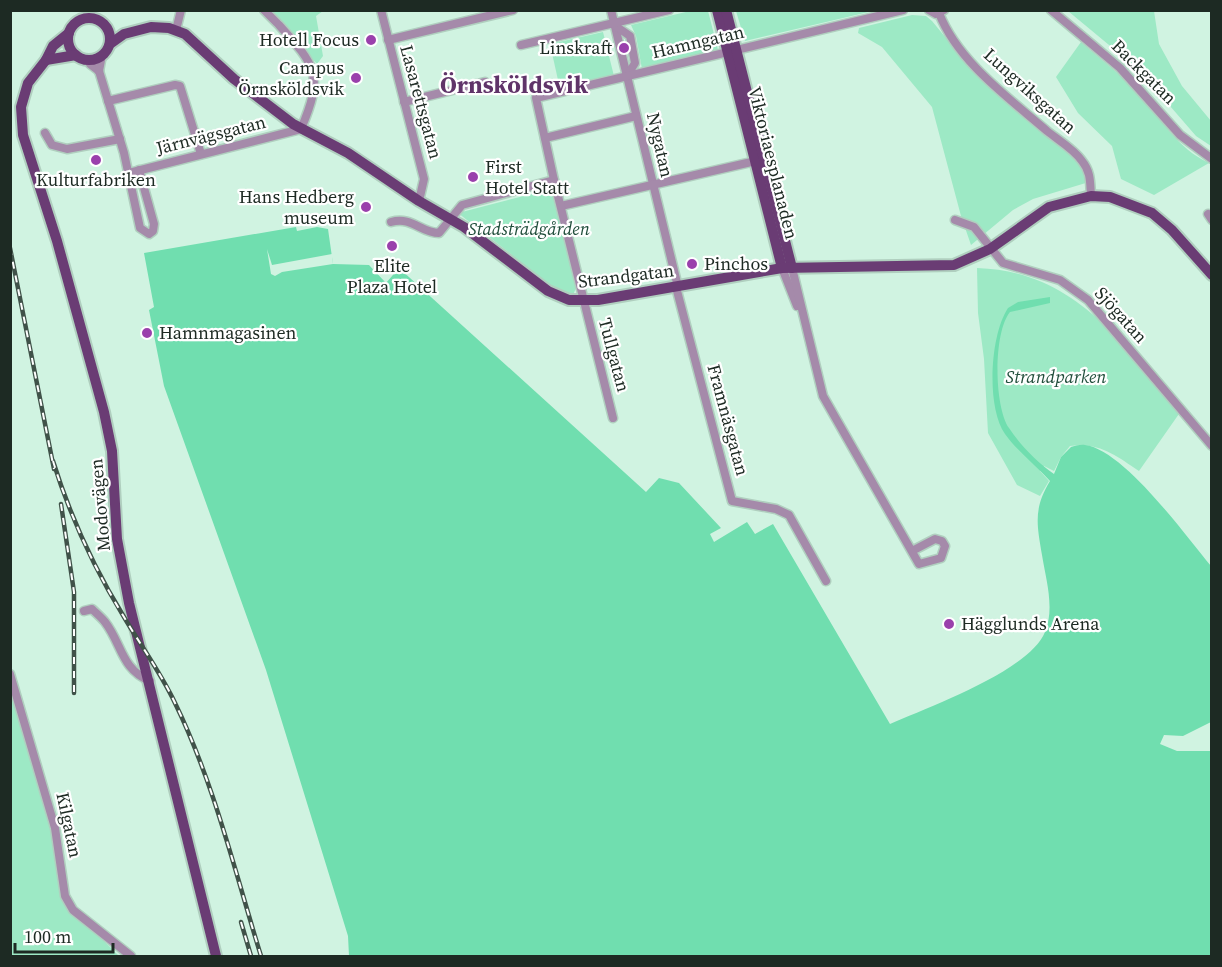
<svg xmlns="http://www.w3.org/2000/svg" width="1222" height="967" font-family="'Source Serif 4',serif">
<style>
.green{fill:#9de9c5}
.water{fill:#70deaf}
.pier{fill:#d0f3e1}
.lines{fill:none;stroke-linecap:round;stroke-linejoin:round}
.minor-casing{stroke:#b0cfbf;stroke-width:11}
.major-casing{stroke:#b0cfbf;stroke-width:14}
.minor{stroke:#a58aaa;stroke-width:8}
.major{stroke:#6a3c74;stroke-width:10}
.rail-casing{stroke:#405249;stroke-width:4.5}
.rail{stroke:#fff;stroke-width:2;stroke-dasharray:7;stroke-linecap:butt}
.poi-dot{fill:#9a40ac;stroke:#fff;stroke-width:2}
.labels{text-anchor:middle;stroke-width:4.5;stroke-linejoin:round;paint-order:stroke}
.poi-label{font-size:18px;fill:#1d2a23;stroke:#fff;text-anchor:end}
.street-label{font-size:18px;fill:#1d2a23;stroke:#fff}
.park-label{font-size:18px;font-style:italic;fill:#204e3b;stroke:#fff}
.district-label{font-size:24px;font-weight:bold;fill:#603469;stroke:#fff}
</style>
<rect width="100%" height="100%" fill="#d0f3e1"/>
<g class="green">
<path d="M 269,11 L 323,11 L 316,16 L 323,56 L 317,64 Z"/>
<path d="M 690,11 L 708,11 L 718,50 L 642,69 L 636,36 L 631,25 Z"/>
<path d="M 736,11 L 736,10 L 873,11 L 745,41 Z"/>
<path d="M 1068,11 L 1154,11 L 1159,44 L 1182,86 L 1211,121 L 1211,146 L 1196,136 L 1138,69 Z"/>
<path d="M 912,15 L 926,16 L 932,21 L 955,49 L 1080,160 L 1089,182 L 1033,199 L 1013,210 L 971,245 L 961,216 L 932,107 L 882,47 L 858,33 L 859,28 Z"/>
<path d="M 603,32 L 614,76 L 560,89 L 550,44 Z"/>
<path d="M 1081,42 C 1100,59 1123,76 1140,95 C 1163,121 1177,148 1209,163 L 1154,195 L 1121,179 L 1112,146 L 1078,113 L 1056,77 Z"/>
<path d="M 551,189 L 576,288 L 573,295 C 544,292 528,268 507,251 C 491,238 474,226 458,213 Z"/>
<path d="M 977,268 C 1075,271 1123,344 1181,411 L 1139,471 C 1116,456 1100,442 1070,446 L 1061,457 L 1054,471 L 1044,466 L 1040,471 L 1049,481 L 1040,496 L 1017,485 L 988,433 L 984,359 L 978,313 Z"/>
<path d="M 10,688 L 55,828 L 63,891 L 73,910 L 119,956 L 11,956 Z"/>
</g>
<path class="water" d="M 296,227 L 297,231 L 317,227 L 328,229 L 333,264 L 369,265 L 386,283 L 399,268 L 646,492 L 659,478 L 679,483 L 721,528 L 710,534 L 714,542 L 747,522 L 755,534 L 773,524 L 890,724 C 929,707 1029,671 1045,632 C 1055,608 1046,580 1042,555 C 1037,525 1033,509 1050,481 C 1036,465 1018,452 1005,434 C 986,407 990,335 1008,308 L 1018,302 L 1050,297 L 1050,303 L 1010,312 C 993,333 994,406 1009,428 C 1021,446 1037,462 1054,474 L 1061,457 L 1071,447 C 1075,446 1081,444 1085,445 C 1124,450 1185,535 1211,566 L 1211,722 L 1183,736 L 1164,735 L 1160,744 L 1177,751 L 1211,751 L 1211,956 L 349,956 L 348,936 L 266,670 L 164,386 L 149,310 L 154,307 L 144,253 Z"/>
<path class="pier" d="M 267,249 L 272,265 L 332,254 L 333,264 L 282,272 L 275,276 L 271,274 Z"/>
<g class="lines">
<g class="minor-casing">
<g id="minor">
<path d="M 264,10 L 277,23"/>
<path d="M 381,10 L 424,179 L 419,201"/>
<path d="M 611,10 L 678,287"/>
<path d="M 929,10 L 936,14 L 944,10"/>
<path d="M 1051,10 L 1120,68 L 1180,135 L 1212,159"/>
<path d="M 939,13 C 958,62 1009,98 1047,131 C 1058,140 1074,149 1082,161 C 1091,172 1090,182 1091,196"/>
<path d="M 614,25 L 630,36 L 635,63 L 627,76"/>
<path d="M 176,30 L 181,10"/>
<path d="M 388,40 L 513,10"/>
<path d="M 521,45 L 669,10"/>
<path d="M 88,59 L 90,64 L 99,71"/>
<path d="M 99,71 L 124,153 L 140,228 L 149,234 L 153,231 L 154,224 L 139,170"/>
<path d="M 99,71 L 102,55"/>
<path d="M 108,101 L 175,85 L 180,86 L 201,154"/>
<path d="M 404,102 L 485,82"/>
<path d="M 45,133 L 52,145 L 67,149 L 120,139"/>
<path d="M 545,138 L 636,116"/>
<path d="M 129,173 L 301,129 C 324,75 316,66 279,25"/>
<path d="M 561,206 L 760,160"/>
<path d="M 1208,214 L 1212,220"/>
<path d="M 955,220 L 974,227 L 1003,263 L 1060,280 L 1088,300 L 1212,446"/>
<path d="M 391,222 C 412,216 421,233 439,233 L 462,205 L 554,180"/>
<path d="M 782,268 L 797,306"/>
<path d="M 792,268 L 823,396 L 919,564 L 941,558 L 945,546 L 942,541 L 935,539 L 912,551"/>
<path d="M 676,287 L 732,501 L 776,509 L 789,515 L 826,581"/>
<path d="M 613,418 L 554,180 L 536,98 L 903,10"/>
<path d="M 84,611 L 92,609 C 96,613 102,618 105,622 C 122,644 121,669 150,681"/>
<path d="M 10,674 L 55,828 L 65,896 L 73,910 L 131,956"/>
</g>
</g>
<g class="major-casing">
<g id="major">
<path d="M 717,10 L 782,268"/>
<path d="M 726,10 L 792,268"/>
<circle cx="89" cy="39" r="21"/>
<path d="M 69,33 L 53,46 L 46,60 L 28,83 L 21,107 L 23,135 L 57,241 L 104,412 L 112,451 L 117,539 L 129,603 L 216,956"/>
<path d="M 110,44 L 124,34 L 151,27 L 169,28 L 185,34 L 234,79 L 293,124 L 348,153 L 419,201 L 464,227 L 548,291 L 569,300 L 598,300 L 782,268 L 954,265 L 990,249 L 1049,207 L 1091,196 L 1110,197 L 1152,213 L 1172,230 L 1212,275"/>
<path d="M 46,60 L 76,55"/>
</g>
</g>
<use href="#minor" class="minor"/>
<use href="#major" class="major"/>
<g class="rail-casing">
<g id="rail">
<path d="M 10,248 L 54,469"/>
<path d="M 53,461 C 70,516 94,568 124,617 C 141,646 161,673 175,703 C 214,783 235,872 261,956"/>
<path d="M 61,504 L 74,592 L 74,693"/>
<path d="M 241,922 L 251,956"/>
</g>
</g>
<use href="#rail" class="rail"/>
</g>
<g class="poi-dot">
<circle cx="371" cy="40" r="6"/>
<circle cx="624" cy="48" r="6"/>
<circle cx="356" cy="78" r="6"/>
<circle cx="96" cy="160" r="6"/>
<circle cx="473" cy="177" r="6"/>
<circle cx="366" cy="207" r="6"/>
<circle cx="392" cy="246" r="6"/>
<circle cx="692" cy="264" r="6"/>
<circle cx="147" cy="333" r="6"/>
<circle cx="949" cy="624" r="6"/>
</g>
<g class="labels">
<g class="poi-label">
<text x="359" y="46">Hotell Focus</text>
<text x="612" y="54">Linskraft</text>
<text x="344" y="74">Campus<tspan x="344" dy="21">Örnsköldsvik</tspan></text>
<text x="485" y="173" text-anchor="start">First<tspan x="485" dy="21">Hotel Statt</tspan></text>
<text x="96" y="186" text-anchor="middle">Kulturfabriken</text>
<text x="354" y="203">Hans Hedberg<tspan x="354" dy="21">museum</tspan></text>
<text x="704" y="270" text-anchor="start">Pinchos</text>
<text x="392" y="272" text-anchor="middle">Elite<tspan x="392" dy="21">Plaza Hotel</tspan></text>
<text x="159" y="339" text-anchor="start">Hamnmagasinen</text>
<text x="961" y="630" text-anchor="start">Hägglunds Arena</text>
</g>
<g class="street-label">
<text transform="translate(698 42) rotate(-13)" y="6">Hamngatan</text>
<text transform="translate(1144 72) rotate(45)" y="6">Backgatan</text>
<text transform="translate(1030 91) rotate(42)" y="6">Lungviksgatan</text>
<text transform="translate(421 102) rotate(75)" y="6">Lasarettsgatan</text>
<text transform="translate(211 135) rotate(-14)" y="6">Järnvägsgatan</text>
<text transform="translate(660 145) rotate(77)" y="6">Nygatan</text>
<text transform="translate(773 163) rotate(76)" y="6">Viktoriaesplanaden</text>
<text transform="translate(626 276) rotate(-7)" y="6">Strandgatan</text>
<text transform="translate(1121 315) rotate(48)" y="6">Sjögatan</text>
<text transform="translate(614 355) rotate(75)" y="6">Tullgatan</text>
<text transform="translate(728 420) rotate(75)" y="6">Framnäsgatan</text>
<text transform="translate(100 505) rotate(-95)" y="6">Modovägen</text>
<text transform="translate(69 825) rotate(78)" y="6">Kilgatan</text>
</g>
<g class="park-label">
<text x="529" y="235">Stadsträdgården</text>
<text x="1056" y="383">Strandparken</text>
</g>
<g class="district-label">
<text x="514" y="93">Örnsköldsvik</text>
</g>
</g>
<rect width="1222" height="967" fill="none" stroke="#1d2a23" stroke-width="24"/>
<path d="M15 943v9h98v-9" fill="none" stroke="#1d2a23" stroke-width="3"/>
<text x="24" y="943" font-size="18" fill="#1d2a23" stroke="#ffffff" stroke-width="4.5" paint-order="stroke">100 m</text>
</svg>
